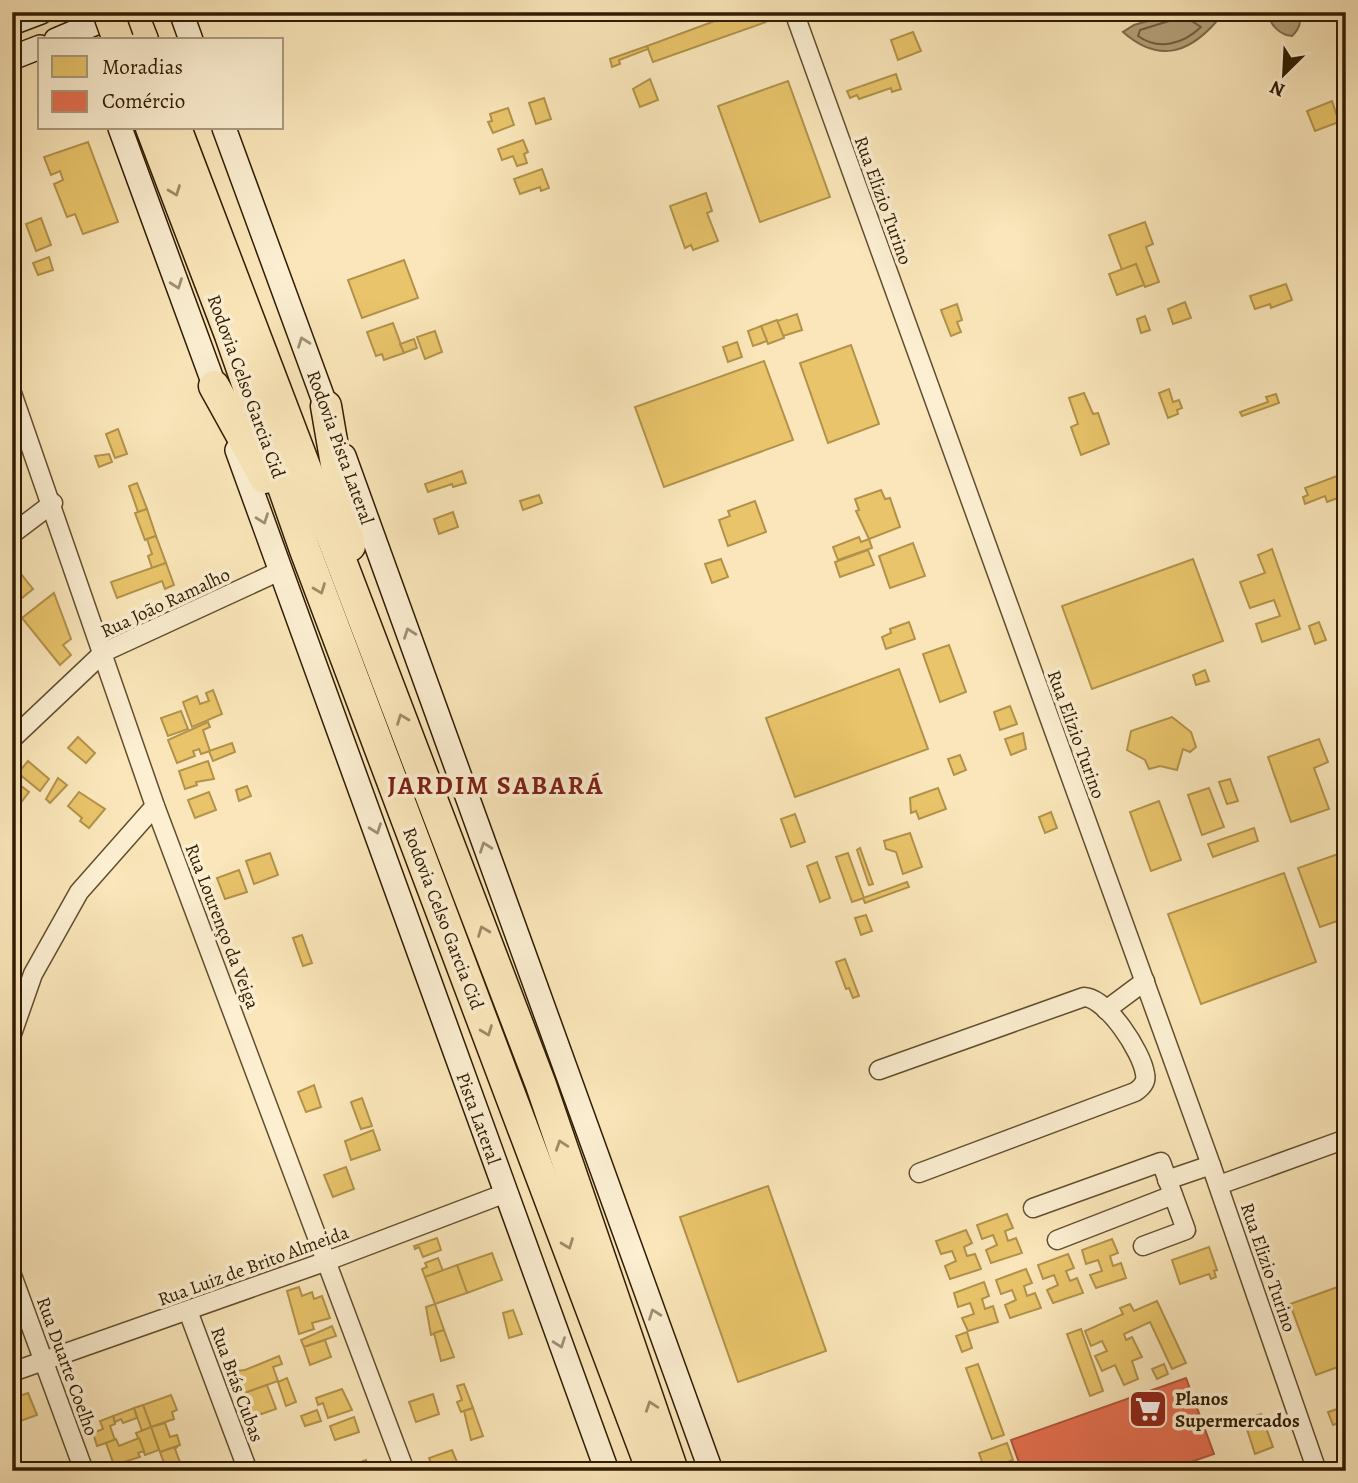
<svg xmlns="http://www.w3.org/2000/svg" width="1358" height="1483" font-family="Alegreya,serif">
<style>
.water{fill:#b5a17b;stroke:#806c4a;stroke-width:2}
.homes{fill:#e9c46a;stroke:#b2924a;stroke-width:2}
.shops{fill:#e76f51;stroke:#b05639;stroke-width:2}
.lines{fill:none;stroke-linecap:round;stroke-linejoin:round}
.shore{stroke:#725e3e;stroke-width:2}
.street-casing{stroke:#624e2e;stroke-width:21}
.secondary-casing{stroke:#301c00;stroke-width:26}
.highway-casing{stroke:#301c00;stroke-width:33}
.street{stroke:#fcefd2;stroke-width:18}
.secondary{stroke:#fcefd2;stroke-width:23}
.highway{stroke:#fae6ba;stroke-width:30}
.highway-bridge-casing{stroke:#301c00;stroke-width:33;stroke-linecap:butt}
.highway-bridge{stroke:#fae6ba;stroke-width:30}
.oneway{stroke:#9f8b66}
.oneway2{stroke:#a09074}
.labels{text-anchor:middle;stroke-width:7;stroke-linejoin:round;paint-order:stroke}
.street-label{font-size:19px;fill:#301c00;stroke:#fcefd2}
.poi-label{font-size:19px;font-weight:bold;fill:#301c00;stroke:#fcefd2;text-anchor:start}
.district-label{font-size:26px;font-weight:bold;letter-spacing:2px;fill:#7a1f14;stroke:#fcefd2}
</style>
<rect width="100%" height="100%" fill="#fae6ba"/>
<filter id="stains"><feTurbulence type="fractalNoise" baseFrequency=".00286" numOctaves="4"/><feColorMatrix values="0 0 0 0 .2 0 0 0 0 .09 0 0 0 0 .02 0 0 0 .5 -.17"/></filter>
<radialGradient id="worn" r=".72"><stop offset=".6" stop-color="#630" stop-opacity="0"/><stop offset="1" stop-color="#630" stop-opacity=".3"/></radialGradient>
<g class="water">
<path d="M 1267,12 L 1299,12 C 1301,23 1300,28 1292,36 C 1279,35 1270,24 1267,12 Z"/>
<path d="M 1175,13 L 1214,18 L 1216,22 C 1187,55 1157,62 1123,32 L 1134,25 Z"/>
</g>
<g class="homes">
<path d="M 739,12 L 763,12 L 766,22 L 653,62 L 647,46 Z"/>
<path d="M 913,32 L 921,51 L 898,60 L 891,40 Z"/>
<path d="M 647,46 L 648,49 L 619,60 L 620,64 L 612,67 L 610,59 Z"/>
<path d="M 896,74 L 901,89 L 892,92 L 891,88 L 859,99 L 857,95 L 850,98 L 847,91 Z"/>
<path d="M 650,79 L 658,100 L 640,107 L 633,89 Z"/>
<path d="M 788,81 L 830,197 L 760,222 L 718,106 Z"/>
<path d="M 544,98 L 551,119 L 536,124 L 529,103 Z"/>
<path d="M 1332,101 L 1339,122 L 1315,131 L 1307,111 Z"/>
<path d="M 508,108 L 514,125 L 493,133 L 488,122 L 492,121 L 490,114 Z"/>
<path d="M 523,140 L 528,152 L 524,154 L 527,163 L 517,166 L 513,156 L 502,160 L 498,149 Z"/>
<path d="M 88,142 L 118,222 L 83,234 L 75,214 L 67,217 L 54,184 L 63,180 L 60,171 L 51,175 L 44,157 Z"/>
<path d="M 542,169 L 549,188 L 541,191 L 540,187 L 520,194 L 514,179 Z"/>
<path d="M 706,193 L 712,211 L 707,213 L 718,241 L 693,250 L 691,245 L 685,248 L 670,206 Z"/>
<path d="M 41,218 L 51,245 L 36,251 L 26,224 Z"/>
<path d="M 1145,222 L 1153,244 L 1146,247 L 1159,282 L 1145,287 L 1136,264 L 1122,270 L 1109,235 Z"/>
<path d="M 49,257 L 53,270 L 38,275 L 33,263 Z"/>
<path d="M 404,260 L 418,298 L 362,318 L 348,280 Z"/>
<path d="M 1136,264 L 1144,285 L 1117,295 L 1109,274 Z"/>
<path d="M 1286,284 L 1292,300 L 1271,308 L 1270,304 L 1255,309 L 1250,296 Z"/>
<path d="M 1185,302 L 1191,318 L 1173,324 L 1168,309 Z"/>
<path d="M 957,304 L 962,320 L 957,322 L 961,332 L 951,336 L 941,310 Z"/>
<path d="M 797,314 L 802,330 L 783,336 L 777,321 Z"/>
<path d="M 1145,316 L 1150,330 L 1141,333 L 1137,319 Z"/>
<path d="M 777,320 L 784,338 L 768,344 L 761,326 Z"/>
<path d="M 393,323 L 404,353 L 384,360 L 382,354 L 376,356 L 367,332 Z"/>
<path d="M 761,326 L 767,341 L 753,346 L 748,331 Z"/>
<path d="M 435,331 L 442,352 L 425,359 L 417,337 Z"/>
<path d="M 414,339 L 417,348 L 404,353 L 400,344 Z"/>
<path d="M 737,342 L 742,357 L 728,362 L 723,347 Z"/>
<path d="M 851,345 L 879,424 L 828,443 L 800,363 Z"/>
<path d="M 764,361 L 793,440 L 664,487 L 635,407 Z"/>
<path d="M 1169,389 L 1173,402 L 1179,400 L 1182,408 L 1177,410 L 1178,414 L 1168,418 L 1159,393 Z"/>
<path d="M 1084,393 L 1093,414 L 1098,413 L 1109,444 L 1081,455 L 1071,427 L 1078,424 L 1069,398 Z"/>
<path d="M 1276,394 L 1279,403 L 1242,416 L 1240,412 L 1268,402 L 1266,397 Z"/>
<path d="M 118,429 L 127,454 L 115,458 L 106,434 Z"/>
<path d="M 109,454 L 112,462 L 99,467 L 95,456 Z"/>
<path d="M 462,471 L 466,483 L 453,487 L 452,484 L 428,492 L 425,484 Z"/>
<path d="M 1342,474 L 1346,495 L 1327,502 L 1325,496 L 1305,504 L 1303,497 L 1308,495 L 1305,488 Z"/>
<path d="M 137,483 L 147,509 L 138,512 L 129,486 Z"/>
<path d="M 881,490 L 885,499 L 890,498 L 900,527 L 869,539 L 856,511 L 859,510 L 855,499 Z"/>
<path d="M 539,495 L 542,503 L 523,510 L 520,501 Z"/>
<path d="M 755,501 L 766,532 L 728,546 L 719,520 L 730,516 L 728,511 Z"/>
<path d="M 147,509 L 156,536 L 145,540 L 135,513 Z"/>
<path d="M 453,512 L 458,527 L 439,534 L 434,519 Z"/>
<path d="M 156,536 L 166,563 L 152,568 L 148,556 L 152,554 L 147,539 Z"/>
<path d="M 859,537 L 861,542 L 869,539 L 872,548 L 838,560 L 833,547 Z"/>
<path d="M 913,543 L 925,576 L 890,588 L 879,556 Z"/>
<path d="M 1272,549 L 1300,629 L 1262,642 L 1256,624 L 1280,616 L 1274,600 L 1250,608 L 1240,582 L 1265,573 L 1258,555 Z"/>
<path d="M 868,550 L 874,565 L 840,577 L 835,562 Z"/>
<path d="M 721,559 L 728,577 L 712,583 L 705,564 Z"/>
<path d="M 1193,559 L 1223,641 L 1092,689 L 1062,606 Z"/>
<path d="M 166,563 L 174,585 L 165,589 L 162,581 L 117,598 L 111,582 Z"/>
<path d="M 14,565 L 33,589 L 17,602 L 12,596 Z"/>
<path d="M 54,593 L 71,639 L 63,645 L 71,655 L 60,665 L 22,618 Z"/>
<path d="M 909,622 L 915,639 L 886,649 L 882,637 L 891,633 L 890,629 Z"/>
<path d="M 1319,622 L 1326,640 L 1315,644 L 1309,626 Z"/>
<path d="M 949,645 L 966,692 L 940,702 L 923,654 Z"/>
<path d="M 899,669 L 928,749 L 795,797 L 766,718 Z"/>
<path d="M 1205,670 L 1209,681 L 1196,685 L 1193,675 Z"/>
<path d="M 213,690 L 222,714 L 192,727 L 183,702 L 197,696 L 200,704 L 209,701 L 206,693 Z"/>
<path d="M 1010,706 L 1017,724 L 1000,730 L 994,712 Z"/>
<path d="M 181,711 L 188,729 L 168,736 L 161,718 Z"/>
<path d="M 1172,717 L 1191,732 L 1196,747 L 1190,752 L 1183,749 L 1177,770 L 1160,766 L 1149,769 L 1145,760 L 1127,750 L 1131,731 Z"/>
<path d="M 208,722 L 210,727 L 203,730 L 210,751 L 201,754 L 199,749 L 193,751 L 195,756 L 177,763 L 168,740 Z"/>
<path d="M 1023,733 L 1026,749 L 1011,755 L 1005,739 Z"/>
<path d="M 78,737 L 95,753 L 86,763 L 68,748 Z"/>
<path d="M 1319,739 L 1328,762 L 1314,768 L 1329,809 L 1291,822 L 1268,757 Z"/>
<path d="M 232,743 L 235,752 L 213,761 L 209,751 Z"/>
<path d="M 960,755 L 966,770 L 954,775 L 948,759 Z"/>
<path d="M 28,761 L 49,779 L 40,791 L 18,773 Z"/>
<path d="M 208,761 L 214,779 L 196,782 L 197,785 L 185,789 L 179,771 Z"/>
<path d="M 58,778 L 67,785 L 50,803 L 46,799 Z"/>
<path d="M 12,779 L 29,792 L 19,805 L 12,799 Z"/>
<path d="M 1230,779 L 1238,801 L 1227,804 L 1219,782 Z"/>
<path d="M 247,786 L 251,796 L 239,801 L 236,790 Z"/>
<path d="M 938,788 L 946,809 L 919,819 L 916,811 L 911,813 L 910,798 Z"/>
<path d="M 1209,788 L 1224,827 L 1202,835 L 1188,795 Z"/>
<path d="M 79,792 L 105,809 L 89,828 L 80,821 L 82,818 L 68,806 Z"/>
<path d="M 209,792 L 216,810 L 195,818 L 188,800 Z"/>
<path d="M 1159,801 L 1181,860 L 1151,871 L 1130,812 Z"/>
<path d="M 1051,812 L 1057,828 L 1045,833 L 1039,817 Z"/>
<path d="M 795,814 L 805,842 L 791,847 L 781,819 Z"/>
<path d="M 1254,828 L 1258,841 L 1213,857 L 1208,844 Z"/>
<path d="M 910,833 L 922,867 L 903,874 L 896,852 L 886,849 L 884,841 Z"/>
<path d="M 860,848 L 873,884 L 869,885 L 857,850 Z"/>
<path d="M 270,853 L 278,875 L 254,884 L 246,861 Z"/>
<path d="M 848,853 L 864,898 L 852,902 L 836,857 Z"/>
<path d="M 1341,853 L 1346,867 L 1346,918 L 1320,927 L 1298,868 Z"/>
<path d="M 817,862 L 830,898 L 820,902 L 807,866 Z"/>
<path d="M 239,870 L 247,892 L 225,899 L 217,878 Z"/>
<path d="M 1284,873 L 1316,962 L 1201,1004 L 1168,914 Z"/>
<path d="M 907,882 L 909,887 L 865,903 L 863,898 Z"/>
<path d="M 866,915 L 872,931 L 861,935 L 855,918 Z"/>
<path d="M 302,935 L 312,963 L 303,966 L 293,938 Z"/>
<path d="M 845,959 L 859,996 L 853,998 L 849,988 L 846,989 L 836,962 Z"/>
<path d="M 314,1085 L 321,1107 L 306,1112 L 298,1092 Z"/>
<path d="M 362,1098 L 372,1126 L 361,1129 L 351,1102 Z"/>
<path d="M 373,1130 L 380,1150 L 351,1160 L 345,1141 Z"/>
<path d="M 346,1167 L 354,1189 L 333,1197 L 324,1175 Z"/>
<path d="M 768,1186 L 826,1351 L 738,1382 L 680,1217 Z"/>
<path d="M 1007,1214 L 1013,1228 L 1005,1231 L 1008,1241 L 1016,1238 L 1022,1253 L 991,1263 L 986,1250 L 997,1245 L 993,1235 L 982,1239 L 977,1225 Z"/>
<path d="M 966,1230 L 972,1243 L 964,1247 L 967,1256 L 975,1254 L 981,1269 L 950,1279 L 945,1266 L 956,1261 L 952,1251 L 941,1254 L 936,1241 Z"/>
<path d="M 437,1238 L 441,1250 L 423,1257 L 419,1247 L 415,1249 L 414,1246 Z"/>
<path d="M 1112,1239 L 1118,1253 L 1110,1256 L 1113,1266 L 1121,1263 L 1126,1278 L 1096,1288 L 1090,1275 L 1102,1271 L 1098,1260 L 1086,1264 L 1082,1250 Z"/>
<path d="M 1209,1247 L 1217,1270 L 1214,1271 L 1216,1277 L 1211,1279 L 1209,1274 L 1180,1284 L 1172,1260 Z"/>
<path d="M 492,1253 L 502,1280 L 467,1293 L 457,1265 Z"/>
<path d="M 1068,1254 L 1074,1268 L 1066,1271 L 1070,1281 L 1077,1278 L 1083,1293 L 1053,1303 L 1047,1290 L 1058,1285 L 1054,1275 L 1043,1279 L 1038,1265 Z"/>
<path d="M 438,1258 L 443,1271 L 425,1277 L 422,1269 L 427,1267 L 425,1263 Z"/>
<path d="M 457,1265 L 467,1293 L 435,1304 L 425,1277 Z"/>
<path d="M 1026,1269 L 1032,1283 L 1024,1286 L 1027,1296 L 1035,1293 L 1041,1308 L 1010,1318 L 1005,1305 L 1016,1300 L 1012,1290 L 1001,1294 L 996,1280 Z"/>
<path d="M 984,1282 L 989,1296 L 982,1299 L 985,1309 L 993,1306 L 998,1322 L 968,1331 L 962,1318 L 974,1314 L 970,1303 L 958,1307 L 954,1293 Z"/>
<path d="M 1346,1284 L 1346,1364 L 1316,1375 L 1290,1304 Z"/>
<path d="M 299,1287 L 302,1296 L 312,1292 L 314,1299 L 322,1296 L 330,1318 L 312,1323 L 314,1329 L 299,1334 L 287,1291 Z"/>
<path d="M 1157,1301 L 1186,1363 L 1172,1369 L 1150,1322 L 1124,1334 L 1126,1340 L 1132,1337 L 1142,1357 L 1132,1361 L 1138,1379 L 1124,1385 L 1115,1365 L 1102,1371 L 1095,1356 L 1107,1351 L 1102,1341 L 1091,1346 L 1085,1331 L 1123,1314 L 1120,1308 L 1130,1304 L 1134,1311 Z"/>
<path d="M 435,1304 L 444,1330 L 431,1335 L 426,1307 Z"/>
<path d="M 513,1310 L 522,1334 L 509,1338 L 503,1313 Z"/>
<path d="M 332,1326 L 336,1336 L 304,1347 L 301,1340 Z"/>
<path d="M 1081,1329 L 1103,1391 L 1090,1396 L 1067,1334 Z"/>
<path d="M 444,1330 L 454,1357 L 441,1361 L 434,1333 Z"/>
<path d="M 967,1332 L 972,1348 L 962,1352 L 956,1336 Z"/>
<path d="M 325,1340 L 331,1357 L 310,1365 L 304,1347 Z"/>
<path d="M 279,1356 L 282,1364 L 273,1367 L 278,1381 L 239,1395 L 238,1391 L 242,1390 L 235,1371 L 245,1370 Z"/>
<path d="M 978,1364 L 1004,1435 L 992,1439 L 966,1368 Z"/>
<path d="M 1164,1364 L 1168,1374 L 1157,1379 L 1152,1369 Z"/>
<path d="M 287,1378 L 296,1402 L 286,1406 L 278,1382 Z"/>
<path d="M 464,1384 L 473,1408 L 461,1412 L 457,1402 L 462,1400 L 457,1386 Z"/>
<path d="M 267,1385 L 276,1409 L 250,1418 L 242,1394 Z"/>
<path d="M 342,1389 L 352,1410 L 328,1418 L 323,1403 L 318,1405 L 316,1398 Z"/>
<path d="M 28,1393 L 37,1415 L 12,1424 L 12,1404 L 18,1402 L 16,1397 Z"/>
<path d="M 433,1394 L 439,1414 L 416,1422 L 409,1402 Z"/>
<path d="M 171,1395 L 177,1410 L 172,1412 L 174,1419 L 151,1427 L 143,1405 Z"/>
<path d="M 143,1405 L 151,1427 L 142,1431 L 134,1408 Z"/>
<path d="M 1346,1406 L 1346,1420 L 1333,1425 L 1328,1412 Z"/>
<path d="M 134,1408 L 137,1418 L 123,1423 L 121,1419 L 115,1422 L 113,1416 Z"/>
<path d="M 473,1408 L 483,1436 L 471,1440 L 464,1411 Z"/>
<path d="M 317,1410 L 321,1421 L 305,1426 L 301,1416 Z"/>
<path d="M 1261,1414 L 1273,1447 L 1255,1454 L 1244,1420 Z"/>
<path d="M 113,1416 L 115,1424 L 110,1426 L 115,1440 L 97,1446 L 93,1433 L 103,1429 L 100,1421 Z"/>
<path d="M 354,1417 L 359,1432 L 335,1440 L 330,1426 Z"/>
<path d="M 165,1423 L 170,1437 L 177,1435 L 180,1445 L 160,1452 L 151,1427 Z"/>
<path d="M 151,1427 L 159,1450 L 145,1455 L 136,1433 Z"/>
<path d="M 139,1438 L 144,1451 L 138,1453 L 140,1457 L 114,1465 L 106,1443 L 116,1439 L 119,1446 Z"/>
<path d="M 1007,1443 L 1013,1460 L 985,1470 L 979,1453 Z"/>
<path d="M 178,1446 L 175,1449 L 183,1470 L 167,1471 L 160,1452 Z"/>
<path d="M 452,1450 L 459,1467 L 434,1471 L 429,1458 Z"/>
<path d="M 366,1460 L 370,1471 L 352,1471 L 350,1466 Z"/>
</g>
<path class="shops" d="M 1186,1378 L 1214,1454 L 1165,1471 L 1022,1471 L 1011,1440 Z"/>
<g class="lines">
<path class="shore" d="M 1173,12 L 1169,21 L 1140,30 L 1138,36 C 1159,51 1183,44 1201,27 L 1190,20 L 1188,12"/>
<g class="street-casing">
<g id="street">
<path d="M 794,12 L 1211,1165 L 1317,1471"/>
<path d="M 12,393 L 155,806 L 405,1471"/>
<path d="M 12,534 L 53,503"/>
<path d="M 12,739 L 104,652 L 282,570"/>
<path d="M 1106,1010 L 1145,981"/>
<path d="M 12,1034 L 33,974 L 79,892 L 155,806"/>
<path d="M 879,1070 L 1084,997 C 1107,998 1142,1052 1145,1074 C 1147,1082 1141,1088 1135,1092 L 919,1173"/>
<path d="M 1167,1180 L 1211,1165"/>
<path d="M 1219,1185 L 1346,1139"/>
<path d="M 1033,1208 L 1161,1162 L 1186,1230 L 1143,1246"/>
<path d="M 1057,1240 L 1173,1195"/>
<path d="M 12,1275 L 84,1471"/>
<path d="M 188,1311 L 248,1471"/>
<path d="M 12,1372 L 327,1261 L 506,1193"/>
</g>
</g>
<g class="secondary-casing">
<g id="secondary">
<path d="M 181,12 L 191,40"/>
<path d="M 12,23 L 41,12"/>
<path d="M 56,40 L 122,12"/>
<path d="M 12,58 L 40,47"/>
<path d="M 120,128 L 220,401"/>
<path d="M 224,128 L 331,420"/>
<path d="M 237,450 L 607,1471"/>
<path d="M 344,456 L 711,1471"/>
</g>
</g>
<g class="highway-casing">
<g id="highway">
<path d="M 132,12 L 143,40"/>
<path d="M 151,128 L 230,335 L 305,550 L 652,1471"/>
<path d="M 176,128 L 541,1085 L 673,1471"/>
<path d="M 214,386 L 265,478"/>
<path d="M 326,406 L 350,546"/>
</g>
</g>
<use href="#street" class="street"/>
<use href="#secondary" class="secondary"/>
<use href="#highway" class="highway"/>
<g class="highway-bridge-casing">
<path id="highway-bridge" d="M 108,12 L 118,40"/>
</g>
<use href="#highway-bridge" class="highway-bridge"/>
</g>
<defs><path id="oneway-chevron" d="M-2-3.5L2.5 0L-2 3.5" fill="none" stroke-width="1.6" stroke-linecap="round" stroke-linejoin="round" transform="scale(1.75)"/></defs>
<g class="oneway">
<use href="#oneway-chevron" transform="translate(175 191) rotate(69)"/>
<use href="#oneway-chevron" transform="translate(320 589) rotate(69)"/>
<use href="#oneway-chevron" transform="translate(402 719) rotate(-111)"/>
<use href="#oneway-chevron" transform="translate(483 931) rotate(-111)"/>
<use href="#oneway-chevron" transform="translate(487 1031) rotate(69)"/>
<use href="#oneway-chevron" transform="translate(561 1145) rotate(-109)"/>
<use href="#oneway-chevron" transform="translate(568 1244) rotate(69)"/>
<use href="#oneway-chevron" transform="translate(651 1406) rotate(-109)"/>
</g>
<g class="oneway2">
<use href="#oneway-chevron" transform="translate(177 284) rotate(70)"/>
<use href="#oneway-chevron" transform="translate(303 342) rotate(-110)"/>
<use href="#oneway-chevron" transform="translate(263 519) rotate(70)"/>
<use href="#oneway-chevron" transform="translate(409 633) rotate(-110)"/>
<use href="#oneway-chevron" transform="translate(376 829) rotate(70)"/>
<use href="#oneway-chevron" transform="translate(485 847) rotate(-110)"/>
<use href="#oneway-chevron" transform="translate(654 1314) rotate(-110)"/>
<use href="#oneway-chevron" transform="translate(560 1343) rotate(70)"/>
</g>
<defs>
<g id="supermarket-square" transform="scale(2.0125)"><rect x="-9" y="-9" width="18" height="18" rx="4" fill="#8f2418" stroke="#fcefd2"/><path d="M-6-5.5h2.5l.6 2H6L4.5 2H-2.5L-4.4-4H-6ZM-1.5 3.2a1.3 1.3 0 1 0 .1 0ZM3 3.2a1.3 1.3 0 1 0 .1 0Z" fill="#fff"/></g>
</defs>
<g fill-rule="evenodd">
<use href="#supermarket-square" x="1148" y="1409"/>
</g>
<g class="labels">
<g class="street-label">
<text transform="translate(884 200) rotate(70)" y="7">Rua Elizio Turino</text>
<text transform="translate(247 386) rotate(70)" y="7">Rodovia Celso Garcia Cid</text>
<text transform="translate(341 447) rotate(70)" y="7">Rodovia Pista Lateral</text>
<text transform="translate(165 602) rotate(-25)" y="7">Rua João Ramalho</text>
<text transform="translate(1077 734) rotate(70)" y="7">Rua Elizio Turino</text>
<text transform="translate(444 918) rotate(69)" y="7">Rodovia Celso Garcia Cid</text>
<text transform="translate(223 926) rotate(69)" y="7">Rua Lourenço da Veiga</text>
<text transform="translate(479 1118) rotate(70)" y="7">Pista Lateral</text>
<text transform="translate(253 1265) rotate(-20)" y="7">Rua Luiz de Brito Almeida</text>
<text transform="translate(1269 1267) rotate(71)" y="7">Rua Elizio Turino</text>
<text transform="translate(68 1366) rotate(70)" y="7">Rua Duarte Coelho</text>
<text transform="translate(238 1384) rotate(70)" y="7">Rua Brás Cubas</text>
</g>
<g class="poi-label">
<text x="1175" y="1405">Planos<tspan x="1175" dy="22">Supermercados</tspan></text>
</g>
<g class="district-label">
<text x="496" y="794">JARDIM SABARÁ</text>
</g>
</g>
<rect width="1358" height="1483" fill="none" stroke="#fae6ba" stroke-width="42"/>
<rect x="14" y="14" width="1330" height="1455" fill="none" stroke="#301c00" stroke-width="3.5"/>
<rect x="21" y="21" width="1316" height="1441" fill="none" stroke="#301c00" stroke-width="2"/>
<rect x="38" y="38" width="245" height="91" fill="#fcefd2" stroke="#aa9b7e" stroke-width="2"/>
<rect x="52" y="56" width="35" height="21" fill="#e9c46a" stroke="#aa9b7e" stroke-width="2"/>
<text x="102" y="74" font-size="21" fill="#301c00">Moradias</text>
<rect x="52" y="91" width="35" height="21" fill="#e76f51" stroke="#aa9b7e" stroke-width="2"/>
<text x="102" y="108" font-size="21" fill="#301c00">Comércio</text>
<g transform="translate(1284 74) rotate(204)" stroke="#fcefd2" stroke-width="5" paint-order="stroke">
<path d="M0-5L12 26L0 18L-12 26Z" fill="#301c00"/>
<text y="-10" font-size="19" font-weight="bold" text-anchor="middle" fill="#301c00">N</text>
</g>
<rect width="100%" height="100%" filter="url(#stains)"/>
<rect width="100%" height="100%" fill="url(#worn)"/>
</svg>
